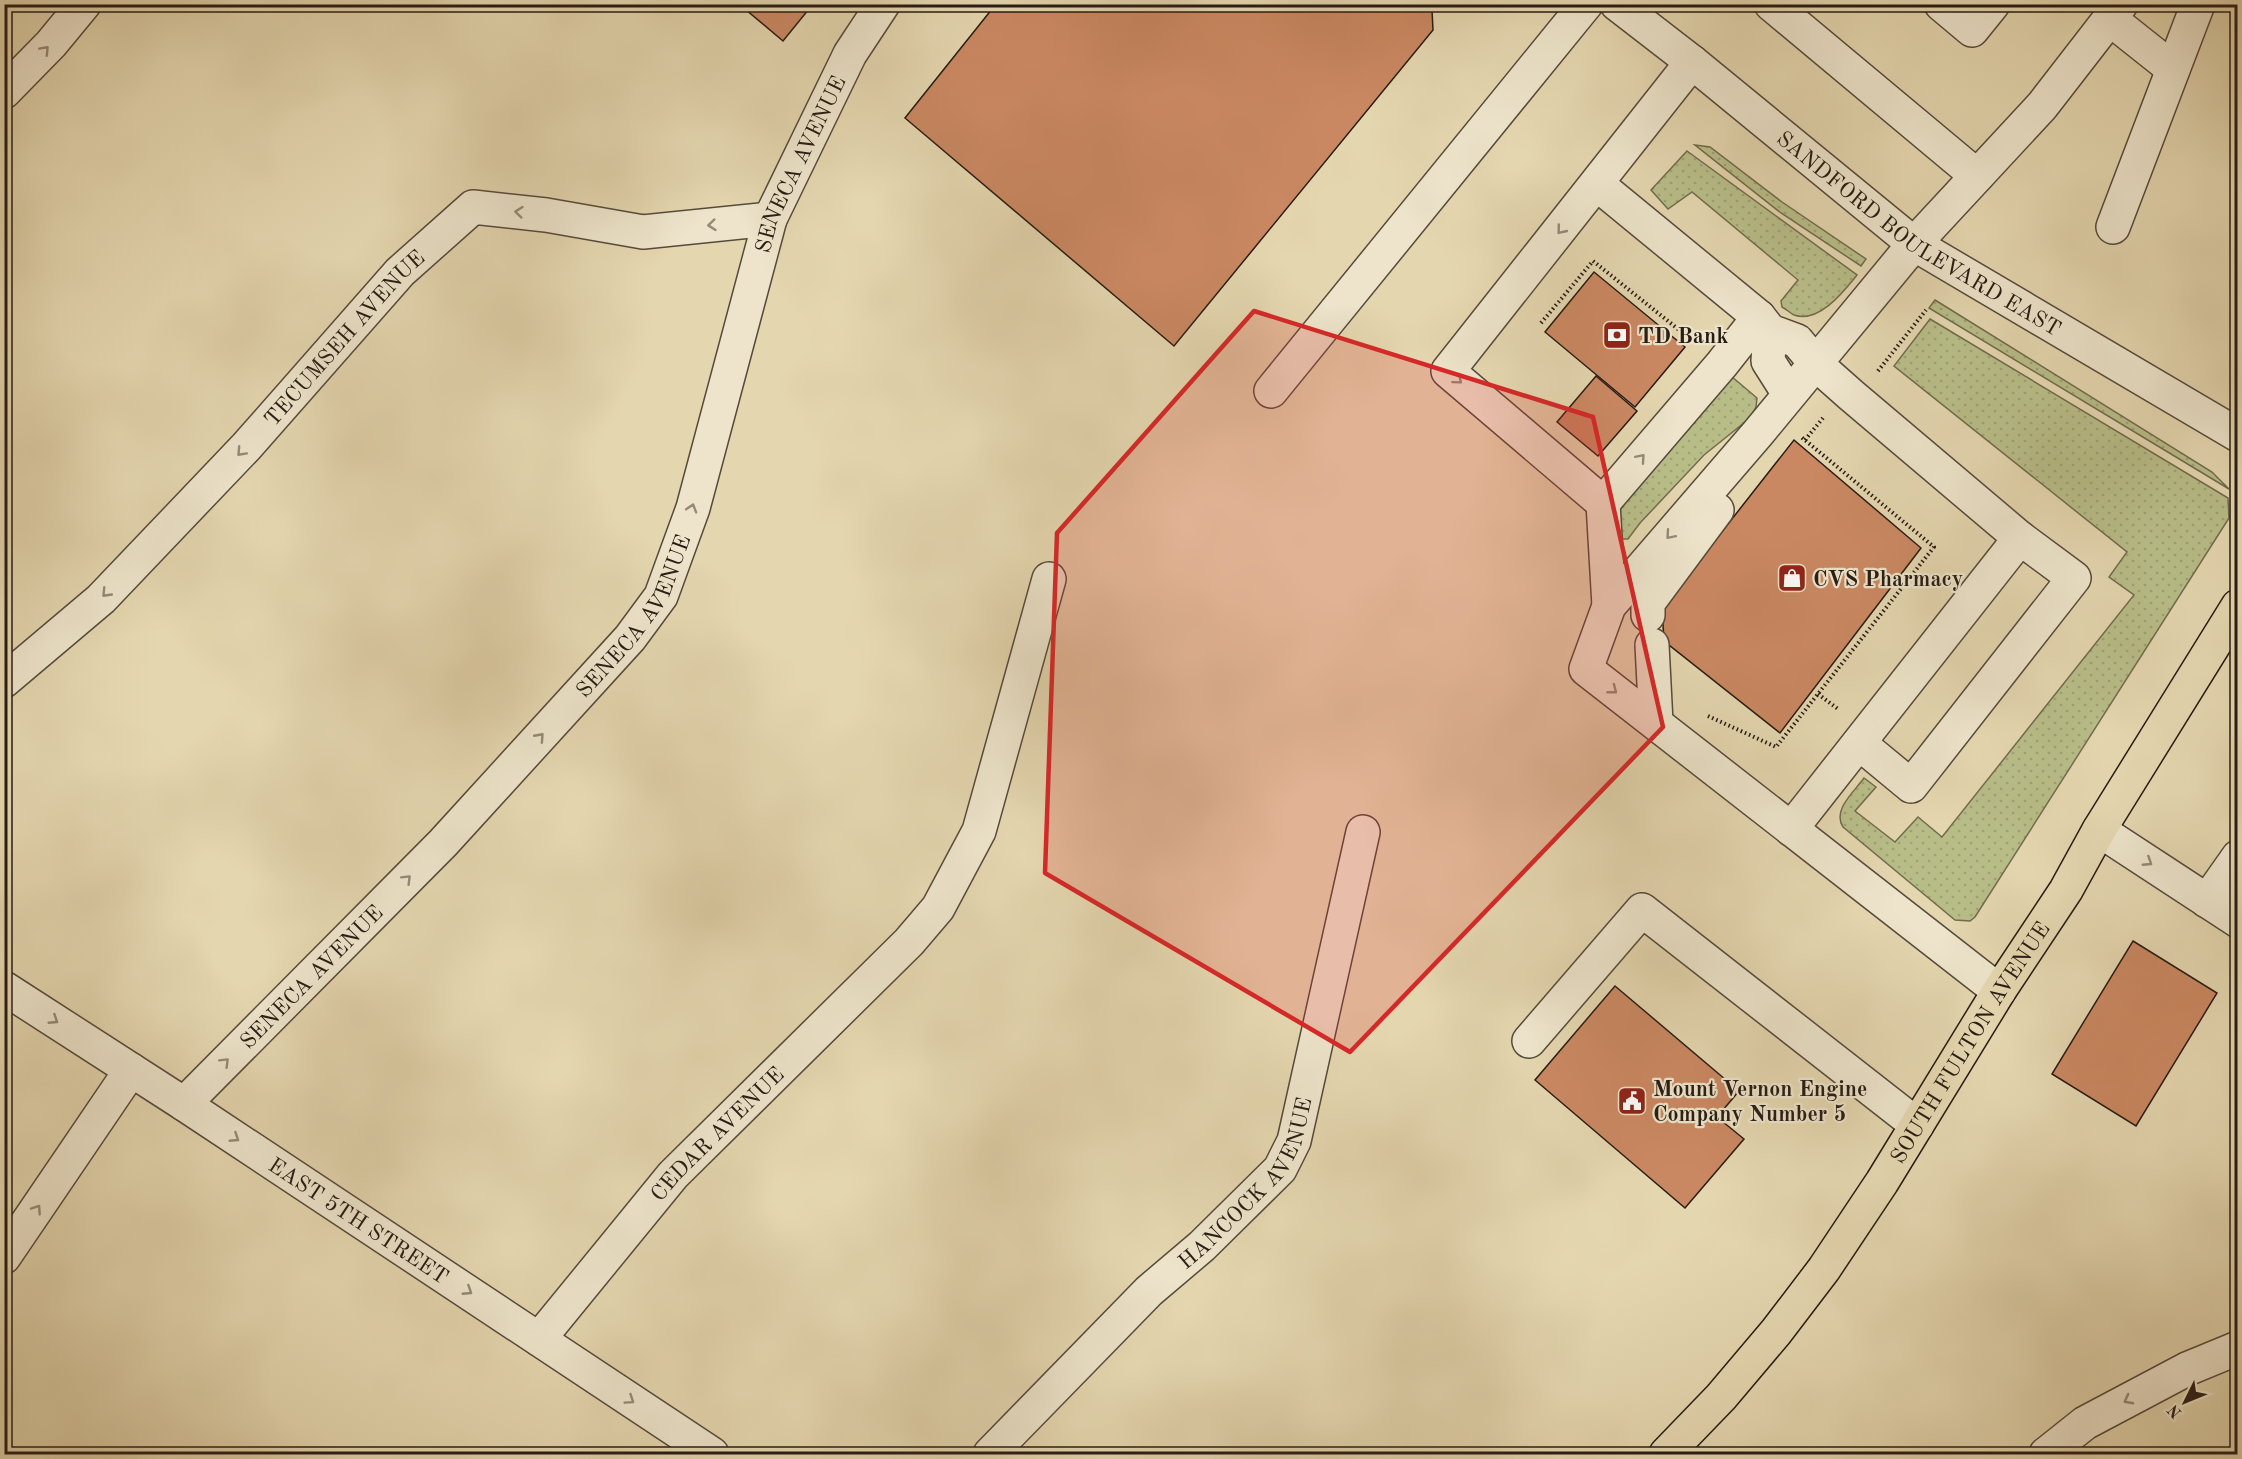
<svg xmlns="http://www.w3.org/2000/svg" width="2242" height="1459" font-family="'Old Standard TT',serif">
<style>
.grass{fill:url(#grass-dots);stroke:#706c4e;stroke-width:1.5}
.building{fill:#ca8862;stroke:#271c14;stroke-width:1.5}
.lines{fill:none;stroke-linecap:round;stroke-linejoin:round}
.minor-casing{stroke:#564a3b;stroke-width:36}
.major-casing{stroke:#271c14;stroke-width:36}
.path{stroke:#271c14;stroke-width:4;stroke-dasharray:1.5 3;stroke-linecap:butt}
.minor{stroke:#ede4cb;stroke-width:33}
.major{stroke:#e4d6af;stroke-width:33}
.oneway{stroke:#948a79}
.marked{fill:#d62828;fill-opacity:0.2;stroke:#d62828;stroke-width:4.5;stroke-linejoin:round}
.labels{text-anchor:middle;stroke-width:4.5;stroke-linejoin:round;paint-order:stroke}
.street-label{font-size:22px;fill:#271c14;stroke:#ede4cb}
.poi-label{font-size:22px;font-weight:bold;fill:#271c14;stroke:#ede4cb;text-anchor:start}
</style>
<defs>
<pattern id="grass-dots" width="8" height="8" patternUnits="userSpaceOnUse" patternTransform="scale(1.5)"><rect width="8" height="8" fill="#b8bd88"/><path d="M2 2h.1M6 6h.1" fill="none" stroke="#9ea274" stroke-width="1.8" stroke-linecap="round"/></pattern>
</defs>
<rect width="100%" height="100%" fill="#e4d6af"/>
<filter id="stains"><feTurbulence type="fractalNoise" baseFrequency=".00333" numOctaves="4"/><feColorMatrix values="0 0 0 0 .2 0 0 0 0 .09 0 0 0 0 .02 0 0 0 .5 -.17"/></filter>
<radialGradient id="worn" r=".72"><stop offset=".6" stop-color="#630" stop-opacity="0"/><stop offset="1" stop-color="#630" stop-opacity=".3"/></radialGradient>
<g class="grass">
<path d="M 1695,145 L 1710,147 L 1782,202 L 1866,259 L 1861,266 L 1781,213 Z"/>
<path d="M 1687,151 L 1857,275 C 1844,291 1819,324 1794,315 C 1790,313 1786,309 1782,307 L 1781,301 L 1798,280 L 1692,192 L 1668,209 L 1651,190 Z"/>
<path d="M 1935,300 L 2212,472 L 2229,489 L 1929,308 Z"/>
<path d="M 1930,319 L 2228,498 L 2229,518 L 1975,917 L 1970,921 L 1955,920 L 1843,827 C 1832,810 1854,792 1864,778 L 1876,787 L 1855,811 L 1895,842 L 1918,817 L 1942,837 L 2134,595 L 2109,577 L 2127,552 L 1894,366 Z"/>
<path d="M 1731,376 L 1757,398 L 1756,407 L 1750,418 L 1704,455 L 1640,523 L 1628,539 L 1622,539 L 1617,513 Z"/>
</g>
<g class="building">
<path d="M 739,4 L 813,4 L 783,41 Z"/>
<path d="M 996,4 L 1426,4 L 1432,10 L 1433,30 L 1174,346 L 905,118 Z"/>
<path d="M 1594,272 L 1685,347 L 1635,407 L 1545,332 Z"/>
<path d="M 1596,376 L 1637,411 L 1598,456 L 1557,422 Z"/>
<path d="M 1794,440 L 1921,548 L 1780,733 L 1664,641 L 1662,608 Z"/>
<path d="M 2133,941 L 2217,993 L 2136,1126 L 2052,1074 Z"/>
<path d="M 1615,986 L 1739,1091 L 1717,1117 L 1744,1139 L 1685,1208 L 1535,1080 Z"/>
</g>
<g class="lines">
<g class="minor-casing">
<g id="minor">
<path id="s1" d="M 1617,4 L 1692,62 L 1914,244 L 2238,435"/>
<path d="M 1771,4 L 1977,176"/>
<path d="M 1941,4 L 1972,30 L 1993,4"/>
<path d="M 2110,19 L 2173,69"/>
<path d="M 4,92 L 51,44 L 84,4"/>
<path d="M 1597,184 L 1759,317 L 1770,331 L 1797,341 L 1816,364 L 1851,395 L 2020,538 L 2074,578 L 1911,786 L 1859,743"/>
<path d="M 2113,227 L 2198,4"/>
<path d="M 1770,331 L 1768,361 L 1789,394"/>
<path d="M 1271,391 L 1586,4"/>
<path d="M 1603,503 L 1722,364 L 1759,317"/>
<path d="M 1609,606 L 1603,503 L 1448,371 L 1692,62"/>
<path d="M 1648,615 L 1648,603 L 1717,510"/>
<path d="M 1652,645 L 1656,723"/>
<path id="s2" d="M 4,681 L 101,599 L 246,447 L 400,272 L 473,207 L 546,215 L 643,232 L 770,219"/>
<path d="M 1791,829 L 2020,538"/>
<path d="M 2099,830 L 2238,921"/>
<path d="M 2207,901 L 2238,857"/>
<path id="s3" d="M 4,988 L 184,1104 L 712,1454"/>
<path d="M 1999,991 L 1586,669 L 1609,606 L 1758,433 L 1914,244 L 2042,106 L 2121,4"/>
<path d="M 1529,1041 L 1642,910 L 1917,1125"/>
<path id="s4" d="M 184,1104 L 443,843 L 630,638 L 661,596 L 693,508 L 770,219 L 850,54 L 883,4"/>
<path d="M 4,1257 L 131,1070"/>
<path id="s5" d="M 539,1339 L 673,1175 L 909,942 L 938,908 L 979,831 L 1049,579"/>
<path id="s6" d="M 990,1454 L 1149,1291 L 1202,1246 L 1280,1169 L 1294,1141 L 1363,832"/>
<path d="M 2046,1454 L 2085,1423 L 2187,1369 L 2238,1348"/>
</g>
</g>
<g class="major-casing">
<g id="major">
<path id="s7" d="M 1666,1454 L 1721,1397 L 1776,1332 L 1824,1269 L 1882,1182 L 1999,991 L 2066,890 L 2099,830 L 2238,606"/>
</g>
</g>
<g class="path">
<path d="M 1541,323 L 1593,261 L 1693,341"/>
<path d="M 1878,371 L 1926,310"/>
<path d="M 1805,440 L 1823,418"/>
<path d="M 1818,694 L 1838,709"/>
<path d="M 1708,716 L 1776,747 L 1934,547 L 1800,436"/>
</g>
<use href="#minor" class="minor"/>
<use href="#major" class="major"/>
</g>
<defs><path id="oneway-chevron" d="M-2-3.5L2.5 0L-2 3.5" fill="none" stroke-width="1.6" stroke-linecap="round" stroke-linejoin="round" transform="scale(1.5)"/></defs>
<g class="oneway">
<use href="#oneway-chevron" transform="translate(45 50) rotate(-47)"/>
<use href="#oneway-chevron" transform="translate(519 212) rotate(-174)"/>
<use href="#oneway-chevron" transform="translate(712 225) rotate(174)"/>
<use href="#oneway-chevron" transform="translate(1561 230) rotate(129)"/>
<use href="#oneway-chevron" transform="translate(1458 380) rotate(40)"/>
<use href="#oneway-chevron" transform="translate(241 452) rotate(133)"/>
<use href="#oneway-chevron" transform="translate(1641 458) rotate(-49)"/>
<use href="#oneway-chevron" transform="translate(692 508) rotate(-73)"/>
<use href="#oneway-chevron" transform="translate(1670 535) rotate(131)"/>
<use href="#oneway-chevron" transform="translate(106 593) rotate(134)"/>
<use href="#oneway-chevron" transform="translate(1613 690) rotate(38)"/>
<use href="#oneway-chevron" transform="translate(540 737) rotate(-48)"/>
<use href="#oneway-chevron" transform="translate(2148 862) rotate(33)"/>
<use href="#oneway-chevron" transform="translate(407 879) rotate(-45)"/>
<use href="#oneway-chevron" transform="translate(54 1020) rotate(33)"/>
<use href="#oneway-chevron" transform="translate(225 1062) rotate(-45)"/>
<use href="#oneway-chevron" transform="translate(235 1138) rotate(33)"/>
<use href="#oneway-chevron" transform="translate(37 1209) rotate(-56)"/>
<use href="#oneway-chevron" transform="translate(468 1291) rotate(33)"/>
<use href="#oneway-chevron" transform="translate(630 1400) rotate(34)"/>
<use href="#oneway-chevron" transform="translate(2128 1400) rotate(152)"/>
</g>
<path class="marked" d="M 1254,311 L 1593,417 L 1663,727 L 1350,1052 L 1045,873 L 1057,533 Z"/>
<defs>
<g id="bank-square" transform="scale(1.5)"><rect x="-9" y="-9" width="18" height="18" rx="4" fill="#8f2418" stroke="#ede4cb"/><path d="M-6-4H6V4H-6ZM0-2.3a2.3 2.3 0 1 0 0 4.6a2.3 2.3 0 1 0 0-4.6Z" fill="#fff"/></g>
<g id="shop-square" transform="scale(1.5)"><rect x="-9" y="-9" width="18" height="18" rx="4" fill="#8f2418" stroke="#ede4cb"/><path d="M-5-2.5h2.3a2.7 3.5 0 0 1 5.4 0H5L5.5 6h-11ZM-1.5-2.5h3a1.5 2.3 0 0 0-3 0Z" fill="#fff"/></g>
<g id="civic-square" transform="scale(1.5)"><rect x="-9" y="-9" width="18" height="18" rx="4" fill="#8f2418" stroke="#ede4cb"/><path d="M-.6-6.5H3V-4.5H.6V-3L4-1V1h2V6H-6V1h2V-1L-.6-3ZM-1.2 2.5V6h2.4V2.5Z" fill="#fff"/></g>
</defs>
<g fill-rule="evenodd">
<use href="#bank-square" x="1617" y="335"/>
<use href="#shop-square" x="1792" y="578"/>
<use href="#civic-square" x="1632" y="1101"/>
</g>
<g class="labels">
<g class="street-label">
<text dy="8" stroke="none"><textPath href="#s4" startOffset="1152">SENECA AVENUE</textPath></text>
<text dy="8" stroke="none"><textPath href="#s1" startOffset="380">SANDFORD BOULEVARD EAST</textPath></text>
<text dy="8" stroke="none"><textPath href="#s2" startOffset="484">TECUMSEH AVENUE</textPath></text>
<text dy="8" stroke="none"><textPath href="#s4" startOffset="666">SENECA AVENUE</textPath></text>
<text dy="8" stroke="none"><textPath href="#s4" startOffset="180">SENECA AVENUE</textPath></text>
<text dy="8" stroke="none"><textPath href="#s7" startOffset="513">SOUTH FULTON AVENUE</textPath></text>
<text dy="8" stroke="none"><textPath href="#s5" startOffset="272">CEDAR AVENUE</textPath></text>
<text dy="8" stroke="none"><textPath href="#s6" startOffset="376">HANCOCK AVENUE</textPath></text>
<text dy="8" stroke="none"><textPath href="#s3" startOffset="424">EAST 5TH STREET</textPath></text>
</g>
<g class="poi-label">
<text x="1638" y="343">TD Bank</text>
<text x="1813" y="586">CVS Pharmacy</text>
<text x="1653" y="1096">Mount Vernon Engine<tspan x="1653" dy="25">Company Number 5</tspan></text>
</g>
</g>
<rect width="2242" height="1459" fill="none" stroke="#e4d6af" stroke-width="24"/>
<rect x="6" y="6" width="2230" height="1447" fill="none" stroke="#271c14" stroke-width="3"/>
<rect x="12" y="12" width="2218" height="1435" fill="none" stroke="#271c14" stroke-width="1.5"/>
<g transform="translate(2185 1402) rotate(227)" stroke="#ede4cb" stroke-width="4.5" paint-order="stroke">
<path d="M0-4.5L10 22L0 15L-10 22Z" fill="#271c14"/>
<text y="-9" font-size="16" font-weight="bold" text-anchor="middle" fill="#271c14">N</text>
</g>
<rect width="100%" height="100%" filter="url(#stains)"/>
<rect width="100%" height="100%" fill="url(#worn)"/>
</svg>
